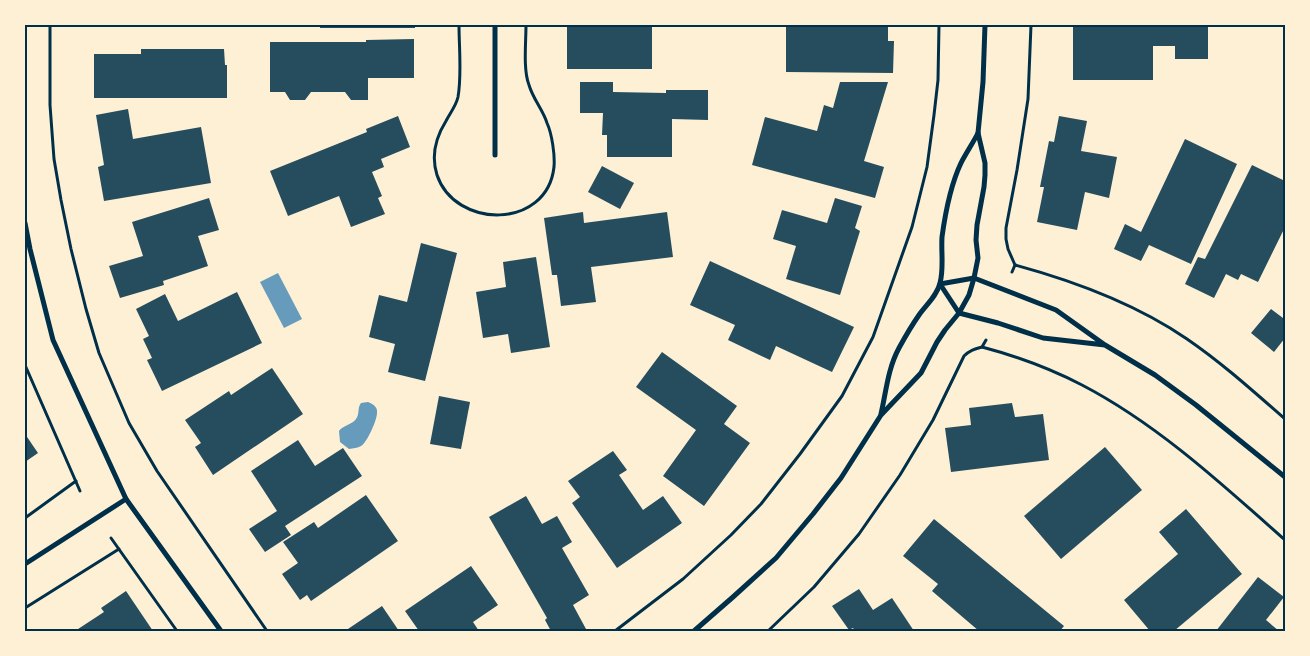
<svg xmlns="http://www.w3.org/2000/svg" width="1310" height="656" font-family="Commissioner,sans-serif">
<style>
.water{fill:#669bbc}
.building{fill:#264d5e}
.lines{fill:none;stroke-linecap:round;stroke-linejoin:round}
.path{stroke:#003049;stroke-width:3}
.minor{stroke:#003049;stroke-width:5}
.neatline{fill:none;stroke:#003049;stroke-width:2}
</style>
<rect width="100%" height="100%" fill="#fdf0d5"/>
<g class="water">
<path d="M 278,273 L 302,319 L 284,328 L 260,282 Z"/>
<path d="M 368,402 C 373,404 378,407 377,413 C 377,420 367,443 361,446 C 358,448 353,448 349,449 L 340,442 L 339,431 C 343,425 352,425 356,419 C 360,414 357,408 361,403 Z"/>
</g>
<g class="building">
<rect x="320" y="25" width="95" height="3"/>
<rect x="567" y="25" width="85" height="44"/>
<path d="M 786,25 L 888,25 L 888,41 L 894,41 L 893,73 L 786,72 Z"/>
<path d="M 1073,25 L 1208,25 L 1208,59 L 1175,59 L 1175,46 L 1153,46 L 1153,80 L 1073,80 Z"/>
<path d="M 414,39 L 414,78 L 368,78 L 368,100 L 351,100 L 345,92 L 311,92 L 305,100 L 290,100 L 285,92 L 270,92 L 270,42 L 366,42 L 366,40 Z"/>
<path d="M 141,49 L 224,49 L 225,65 L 227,65 L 227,98 L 94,98 L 94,54 L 141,54 Z"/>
<path d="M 580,82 L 613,82 L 613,92 L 666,93 L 666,90 L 708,90 L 708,120 L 672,119 L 672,157 L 607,157 L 607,135 L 602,135 L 603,113 L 580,113 Z"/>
<path d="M 840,82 L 888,82 L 864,161 L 884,167 L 875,198 L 752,165 L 765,117 L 817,131 L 824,105 L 833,108 Z"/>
<path d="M 128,109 L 133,139 L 201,127 L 211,183 L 104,201 L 98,167 L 104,165 L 96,115 Z"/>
<path d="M 398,116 L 410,147 L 381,159 L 384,167 L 372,172 L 382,196 L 378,198 L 385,214 L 351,227 L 339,196 L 288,216 L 270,171 L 367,132 L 366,129 Z"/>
<path d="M 1059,116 L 1087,121 L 1081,151 L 1117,157 L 1109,198 L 1085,192 L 1077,230 L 1037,222 L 1044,187 L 1040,187 L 1049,141 L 1054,142 Z"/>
<path d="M 1185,139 L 1237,164 L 1191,264 L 1149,245 L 1141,261 L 1114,249 L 1125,224 L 1141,232 Z"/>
<path d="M 1252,165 L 1285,181 L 1285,227 L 1258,282 L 1241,274 L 1238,280 L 1226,274 L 1214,298 L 1185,284 L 1198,257 L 1205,259 Z"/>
<path d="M 602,166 L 634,183 L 620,209 L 588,192 Z"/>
<path d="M 209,198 L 219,230 L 198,236 L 208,266 L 163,281 L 164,285 L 120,298 L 109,266 L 143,256 L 132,222 Z"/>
<path d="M 835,198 L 862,206 L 855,228 L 860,231 L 840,295 L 786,279 L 796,246 L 773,239 L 782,210 L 827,223 Z"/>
<path d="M 583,212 L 584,223 L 667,212 L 673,257 L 591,267 L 596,302 L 561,306 L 557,275 L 552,275 L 544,218 Z"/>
<path d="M 421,243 L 457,253 L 425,381 L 388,372 L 395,344 L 369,337 L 379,295 L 407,302 Z"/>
<path d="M 536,257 L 550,347 L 511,353 L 508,334 L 483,338 L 476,292 L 506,287 L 503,262 Z"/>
<path d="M 710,261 L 854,327 L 832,372 L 776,346 L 770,360 L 728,340 L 735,325 L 690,305 Z"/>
<path d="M 237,292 L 262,343 L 162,391 L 147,360 L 152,358 L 143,339 L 149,336 L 136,309 L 165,294 L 178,321 Z"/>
<path d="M 1271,309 L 1283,318 L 1285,315 L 1285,338 L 1274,352 L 1251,333 Z"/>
<path d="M 662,352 L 737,406 L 724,424 L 750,443 L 704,506 L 663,476 L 696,430 L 636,387 Z"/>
<path d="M 272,368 L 303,414 L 213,475 L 195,447 L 201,443 L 185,420 L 229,391 L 231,395 Z"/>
<path d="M 439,396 L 470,402 L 461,449 L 430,444 Z"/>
<path d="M 1012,403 L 1015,417 L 1043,414 L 1049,460 L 951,472 L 945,428 L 971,425 L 969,408 Z"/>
<path d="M 25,434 L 38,453 L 25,462 Z"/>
<path d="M 298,440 L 315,466 L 343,448 L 362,476 L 285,526 L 291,535 L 265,552 L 249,529 L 277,511 L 251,471 Z"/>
<path d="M 1105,447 L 1142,490 L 1061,559 L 1024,516 Z"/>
<path d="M 613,451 L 627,470 L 619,475 L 643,510 L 663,496 L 682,523 L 617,568 L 572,503 L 580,497 L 568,481 Z"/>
<path d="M 366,495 L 398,541 L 311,601 L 307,595 L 300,600 L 282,574 L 298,563 L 283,542 L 314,522 L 318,528 Z"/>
<path d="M 526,496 L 542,524 L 557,516 L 572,542 L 562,548 L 589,595 L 573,605 L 586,629 L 582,631 L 551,631 L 545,620 L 547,618 L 489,517 Z"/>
<path d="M 1186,509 L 1242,574 L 1174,631 L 1150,631 L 1124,600 L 1178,554 L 1159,532 Z"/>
<path d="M 934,519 L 1064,626 L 1060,631 L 989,631 L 987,629 L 985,631 L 979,631 L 932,591 L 938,584 L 903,556 Z"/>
<path d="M 471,566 L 498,605 L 473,622 L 479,631 L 419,631 L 405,611 Z"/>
<path d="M 1258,577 L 1284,597 L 1266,620 L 1279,631 L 1216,631 Z"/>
<path d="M 859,589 L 873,610 L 892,598 L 914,631 L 855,631 L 853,628 L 849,630 L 832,606 Z"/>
<path d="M 126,591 L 153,631 L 75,631 L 104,612 L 101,608 Z"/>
<path d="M 382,606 L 399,631 L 345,631 Z"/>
</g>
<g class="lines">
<g class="path">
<path d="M 50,25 L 50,105 L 54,159 L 61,200 L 71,249 L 86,309 L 99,353 L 129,423 L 157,471 L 267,631"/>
<path d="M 459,25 C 459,48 462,74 458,97 C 456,106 450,113 446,121 C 436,137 431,156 437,175 C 455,229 547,230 554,167 C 555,155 552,134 547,123 C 543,110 533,99 529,85 C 523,70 526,42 526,25"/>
<path d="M 1015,265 C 1074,281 1136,304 1187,339 C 1222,363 1253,391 1285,419"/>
<path d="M 1012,272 L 1015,265 L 1008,249 L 1006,239 L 1006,228 L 1017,170 L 1028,99 L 1031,25"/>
<path d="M 982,347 C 1016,356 1051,369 1082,385 C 1157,424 1222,484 1285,540"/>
<path d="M 25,365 L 80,491"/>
<path d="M 25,518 L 76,481"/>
<path d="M 111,538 L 177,631"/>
<path d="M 25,608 L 119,549"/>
<path d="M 615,631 L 683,579 L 731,535 L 761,504 L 800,454 L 842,396 L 873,337 L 912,227 L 927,167 L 934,115 L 938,80 L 939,25"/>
<path d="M 768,631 L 814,587 L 859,534 L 900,475 L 933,420 L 964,356 C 970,350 975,349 982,347 L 986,340"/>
</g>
<g class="minor">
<path d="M 495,25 L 495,155"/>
<path d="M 25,223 L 30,249 L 53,340 L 126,499 L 221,631"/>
<path d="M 1105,345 L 1043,338 L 998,323 L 959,313 L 940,284 L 974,278 L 1056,310 L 1105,345 L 1155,375 L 1196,405 L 1285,477"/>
<path d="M 881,414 C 886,392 888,368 899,348 C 905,337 912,325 919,315 C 926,305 937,296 940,283 C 944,269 941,252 942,237 C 945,215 951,184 961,163 C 966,153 973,143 978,133"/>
<path d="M 25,564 L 126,499"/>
<path d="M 694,631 L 733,597 L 776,558 L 813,514 L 841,478 L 881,415 L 921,373 L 937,342 L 945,330 L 959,313 L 969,295 L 974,278 L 978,258 L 976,240 L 977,225 L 984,187 L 985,175 L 985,163 L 978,133 L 983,82 L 985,25"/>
</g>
</g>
<rect width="1310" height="656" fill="none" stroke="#fdf0d5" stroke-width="52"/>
<rect x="26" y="26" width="1258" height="604" class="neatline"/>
</svg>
